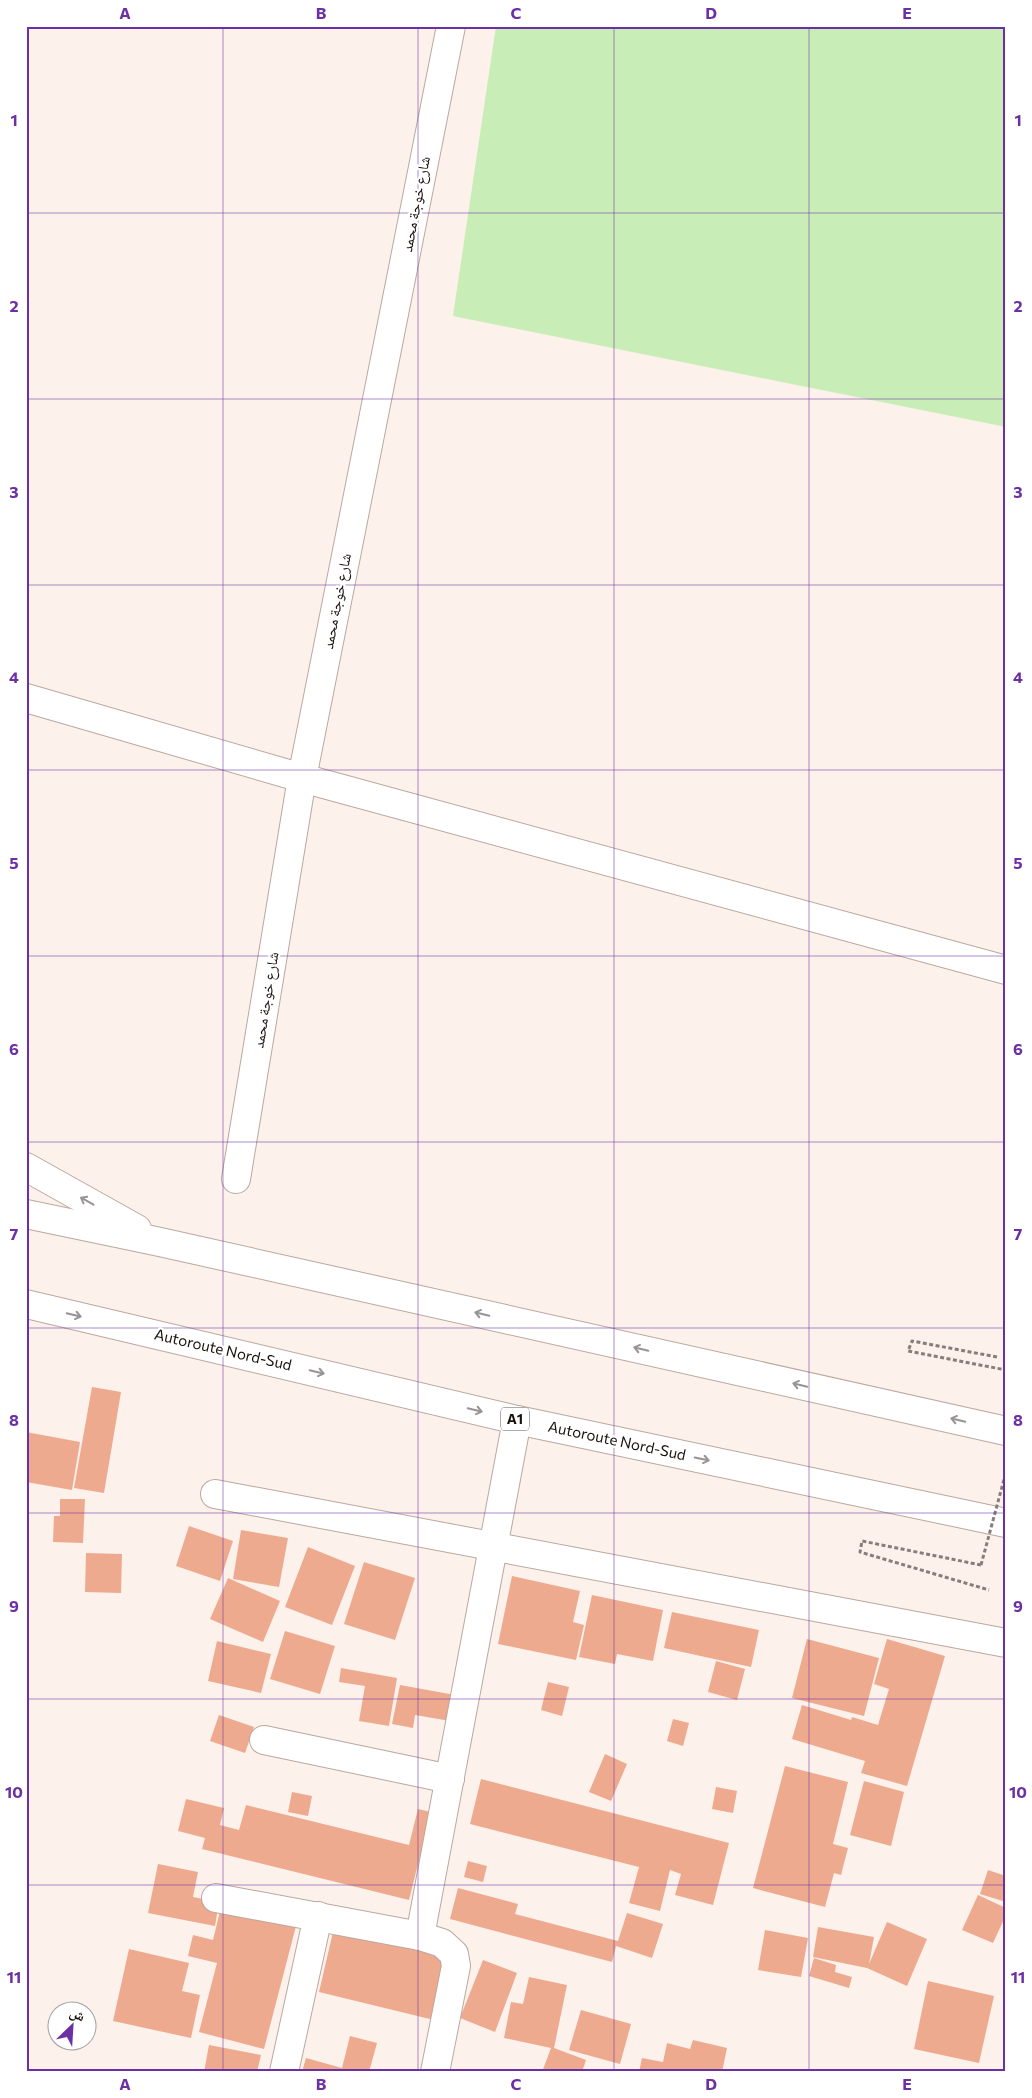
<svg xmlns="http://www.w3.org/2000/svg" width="1032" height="2098" font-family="Commissioner,'Noto Naskh Arabic',sans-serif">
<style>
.green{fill:#c8edb7}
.building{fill:#eeaa8f}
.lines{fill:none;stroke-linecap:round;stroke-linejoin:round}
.minor-casing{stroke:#bba89f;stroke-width:30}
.major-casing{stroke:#bba89f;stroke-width:30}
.highway-casing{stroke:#bba89f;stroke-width:30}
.path{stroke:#877e79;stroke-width:3;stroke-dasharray:4 2.5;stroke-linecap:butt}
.minor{stroke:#fff;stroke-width:28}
.major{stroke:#fff;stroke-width:28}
.highway{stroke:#fff;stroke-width:28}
.path-bridge{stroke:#877e79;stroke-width:3;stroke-dasharray:4 2.5;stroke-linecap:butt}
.oneway{stroke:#979493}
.grid{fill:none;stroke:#6c2fa4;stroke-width:1;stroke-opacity:0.55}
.labels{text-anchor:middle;stroke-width:4.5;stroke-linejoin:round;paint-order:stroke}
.shield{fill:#fff;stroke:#5d5856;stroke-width:1}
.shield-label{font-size:14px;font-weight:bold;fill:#18110e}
.street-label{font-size:15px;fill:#18110e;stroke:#fff}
.neatline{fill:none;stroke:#6c2fa4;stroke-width:2}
.grid-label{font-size:16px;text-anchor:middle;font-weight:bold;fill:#6c2fa4}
</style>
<rect width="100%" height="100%" fill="#fdf1eb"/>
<path class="green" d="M 496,26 L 1006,26 L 1006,427 L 453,316 Z"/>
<g class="building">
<path d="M 92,1387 L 121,1392 L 104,1493 L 74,1488 Z"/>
<path d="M 26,1432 L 80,1442 L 72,1490 L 26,1482 Z"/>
<path d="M 60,1499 L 85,1499 L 83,1543 L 53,1542 L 54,1516 L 60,1516 Z"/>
<path d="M 189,1526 L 233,1541 L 220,1581 L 176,1566 Z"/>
<path d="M 241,1530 L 288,1538 L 279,1587 L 233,1579 Z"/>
<path d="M 308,1547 L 355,1566 L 332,1625 L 285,1607 Z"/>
<path d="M 86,1553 L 122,1554 L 121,1593 L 85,1592 Z"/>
<path d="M 364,1562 L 415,1578 L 395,1640 L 344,1624 Z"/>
<path d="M 512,1576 L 580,1591 L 573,1622 L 584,1625 L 576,1660 L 498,1644 Z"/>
<path d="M 228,1578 L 280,1601 L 263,1642 L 210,1619 Z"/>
<path d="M 592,1595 L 663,1610 L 653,1661 L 617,1654 L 615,1664 L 579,1657 Z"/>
<path d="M 672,1612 L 759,1630 L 751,1667 L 664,1648 Z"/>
<path d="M 285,1631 L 335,1646 L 320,1694 L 270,1679 Z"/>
<path d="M 807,1639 L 879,1658 L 864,1716 L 792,1698 Z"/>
<path d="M 887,1639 L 945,1656 L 907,1786 L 861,1773 L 865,1761 L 792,1739 L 802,1705 L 851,1720 L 852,1717 L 878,1725 L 889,1689 L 874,1684 Z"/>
<path d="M 217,1641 L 271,1654 L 261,1693 L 208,1681 Z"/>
<path d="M 716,1661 L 745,1669 L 737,1700 L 708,1692 Z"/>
<path d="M 341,1668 L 397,1678 L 389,1726 L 359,1721 L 365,1686 L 339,1682 Z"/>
<path d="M 548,1682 L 569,1687 L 562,1716 L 541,1710 Z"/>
<path d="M 400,1685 L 455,1695 L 450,1721 L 415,1715 L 413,1728 L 392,1724 Z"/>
<path d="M 219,1715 L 254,1727 L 245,1753 L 210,1741 Z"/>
<path d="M 673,1719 L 689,1723 L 683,1746 L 667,1741 Z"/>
<path d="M 605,1754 L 627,1764 L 611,1801 L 589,1792 Z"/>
<path d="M 785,1766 L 848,1782 L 833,1844 L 848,1848 L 841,1875 L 834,1873 L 825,1907 L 753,1888 Z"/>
<path d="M 481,1779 L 729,1843 L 713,1905 L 675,1895 L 681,1874 L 670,1870 L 660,1911 L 629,1903 L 639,1867 L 470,1824 Z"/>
<path d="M 864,1781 L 904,1792 L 891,1846 L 850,1835 Z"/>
<path d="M 716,1787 L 737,1791 L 733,1813 L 712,1809 Z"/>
<path d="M 292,1792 L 312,1796 L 308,1816 L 288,1812 Z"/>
<path d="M 186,1799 L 224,1808 L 220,1825 L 239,1830 L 246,1805 L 409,1845 L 418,1809 L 431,1812 L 409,1900 L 202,1849 L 205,1838 L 178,1831 Z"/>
<path d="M 468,1861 L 487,1866 L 483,1882 L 464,1877 Z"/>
<path d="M 158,1864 L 198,1872 L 193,1897 L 219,1902 L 215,1926 L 148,1913 Z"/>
<path d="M 988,1870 L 1006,1876 L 1006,1902 L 980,1894 Z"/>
<path d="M 458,1888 L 518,1904 L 515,1914 L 618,1941 L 627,1913 L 663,1924 L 652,1958 L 616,1946 L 612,1962 L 450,1919 Z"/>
<path d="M 978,1895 L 1006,1908 L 1006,1915 L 993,1943 L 962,1930 Z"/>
<path d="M 221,1907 L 296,1926 L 264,2049 L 199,2032 L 217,1963 L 188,1956 L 193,1935 L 213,1940 Z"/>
<path d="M 887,1922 L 927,1939 L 907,1986 L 867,1968 L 813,1957 L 818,1927 L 874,1937 L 869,1964 Z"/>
<path d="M 765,1930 L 808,1938 L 801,1977 L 758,1970 Z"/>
<path d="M 333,1932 L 385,1944 L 387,1934 L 455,1951 L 438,2021 L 319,1992 Z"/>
<path d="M 129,1949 L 189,1963 L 182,1991 L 200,1995 L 191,2038 L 113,2021 Z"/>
<path d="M 814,1958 L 836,1965 L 835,1972 L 852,1977 L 849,1988 L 809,1976 Z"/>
<path d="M 483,1960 L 517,1973 L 495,2032 L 460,2018 Z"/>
<path d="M 529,1977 L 567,1985 L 554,2048 L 586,2060 L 582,2072 L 542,2072 L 551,2048 L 504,2038 L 511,2002 L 523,2004 Z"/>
<path d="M 928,1981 L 994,1996 L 979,2063 L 914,2049 Z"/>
<path d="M 581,2010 L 631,2024 L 620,2064 L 569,2050 Z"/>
<path d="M 350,2036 L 377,2043 L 369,2072 L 302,2072 L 306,2058 L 342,2068 Z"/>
<path d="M 693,2040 L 727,2048 L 722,2072 L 639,2072 L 642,2058 L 663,2062 L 667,2043 L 690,2049 Z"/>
<path d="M 209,2045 L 261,2055 L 257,2072 L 204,2072 Z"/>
</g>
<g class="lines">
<g class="minor-casing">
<g id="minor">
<path d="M 236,1179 L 302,778 L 451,26"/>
<path d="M 215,1494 L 1006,1643"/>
<path d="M 264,1740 L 450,1779"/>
<path d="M 216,1898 L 420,1936 L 442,1943 L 454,1954 L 456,1966 L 435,2072"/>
<path d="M 420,1936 L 517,1420"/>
<path d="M 284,2072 L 318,1916"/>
</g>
</g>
<g class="major-casing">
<path id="major" d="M 26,698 L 302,778 L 1006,970"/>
</g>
<g class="highway-casing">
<g id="highway">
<path d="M 26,1167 L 137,1229"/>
<path d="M 26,1214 L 160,1242 L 1006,1431"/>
<path d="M 26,1304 L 517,1420 L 1006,1523"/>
</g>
</g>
<g class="path">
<path d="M 997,1357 L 912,1341 L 908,1351 L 1006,1370"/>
<path d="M 981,1565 L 862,1541 L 860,1552 L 989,1590"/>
</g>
<use href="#minor" class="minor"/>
<use href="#major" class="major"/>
<use href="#highway" class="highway"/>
<path class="path-bridge" d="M 981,1565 L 1006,1472"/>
</g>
<defs><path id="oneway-shaft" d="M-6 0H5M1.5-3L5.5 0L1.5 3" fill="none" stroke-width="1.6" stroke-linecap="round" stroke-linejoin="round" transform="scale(1.25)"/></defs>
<g class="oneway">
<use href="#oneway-shaft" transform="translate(87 1201) rotate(-151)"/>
<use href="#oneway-shaft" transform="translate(482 1314) rotate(-167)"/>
<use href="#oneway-shaft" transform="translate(74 1315) rotate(13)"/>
<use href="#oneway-shaft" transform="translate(641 1349) rotate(-167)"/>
<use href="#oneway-shaft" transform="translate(317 1372) rotate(13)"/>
<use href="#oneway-shaft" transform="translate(800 1385) rotate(-167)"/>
<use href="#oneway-shaft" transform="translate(475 1410) rotate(13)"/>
<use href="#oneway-shaft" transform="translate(958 1420) rotate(-167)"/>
<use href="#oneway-shaft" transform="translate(702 1459) rotate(12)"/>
</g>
<path class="grid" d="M 223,26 L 223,2072M 418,26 L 418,2072M 614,26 L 614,2072M 809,26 L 809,2072M 26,213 L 1006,213M 26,399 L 1006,399M 26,585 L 1006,585M 26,770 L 1006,770M 26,956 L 1006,956M 26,1142 L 1006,1142M 26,1328 L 1006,1328M 26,1513 L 1006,1513M 26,1699 L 1006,1699M 26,1885 L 1006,1885"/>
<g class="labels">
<rect class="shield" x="501" y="1407.5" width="28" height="23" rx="4"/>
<g class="shield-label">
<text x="515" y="1424">A1</text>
</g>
<g class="street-label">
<text transform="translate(416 204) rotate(-79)" y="5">شارع خوجة محمد</text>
<text transform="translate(337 601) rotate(-79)" y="5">شارع خوجة محمد</text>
<text transform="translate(266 1000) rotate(-81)" y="5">شارع خوجة محمد</text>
<text transform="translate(223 1350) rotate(13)" y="5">Autoroute Nord-Sud</text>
<text transform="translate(617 1441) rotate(12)" y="5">Autoroute Nord-Sud</text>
</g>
</g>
<rect width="1032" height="2098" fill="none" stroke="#ffffff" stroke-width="55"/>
<g transform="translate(72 2026) rotate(25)"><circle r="24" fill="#ffffff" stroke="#a3a09f"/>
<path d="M0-4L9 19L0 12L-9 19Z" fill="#6c2fa4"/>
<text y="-8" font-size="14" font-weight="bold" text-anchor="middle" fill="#18110e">ش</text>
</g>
<rect x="28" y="28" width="976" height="2042" class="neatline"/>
<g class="grid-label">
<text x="125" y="19">A</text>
<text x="321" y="19">B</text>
<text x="516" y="19">C</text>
<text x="711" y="19">D</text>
<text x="907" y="19">E</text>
<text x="14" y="126">1</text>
<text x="1018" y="126">1</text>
<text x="14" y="312">2</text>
<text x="1018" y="312">2</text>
<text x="14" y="498">3</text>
<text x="1018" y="498">3</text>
<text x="14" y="683">4</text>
<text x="1018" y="683">4</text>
<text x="14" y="869">5</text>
<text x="1018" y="869">5</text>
<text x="14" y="1055">6</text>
<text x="1018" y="1055">6</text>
<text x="14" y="1240">7</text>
<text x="1018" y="1240">7</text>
<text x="14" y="1426">8</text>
<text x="1018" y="1426">8</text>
<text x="14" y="1612">9</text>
<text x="1018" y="1612">9</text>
<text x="14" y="1798">10</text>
<text x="1018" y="1798">10</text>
<text x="14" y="1983">11</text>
<text x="1018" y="1983">11</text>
<text x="125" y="2090">A</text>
<text x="321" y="2090">B</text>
<text x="516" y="2090">C</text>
<text x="711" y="2090">D</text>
<text x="907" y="2090">E</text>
</g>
</svg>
